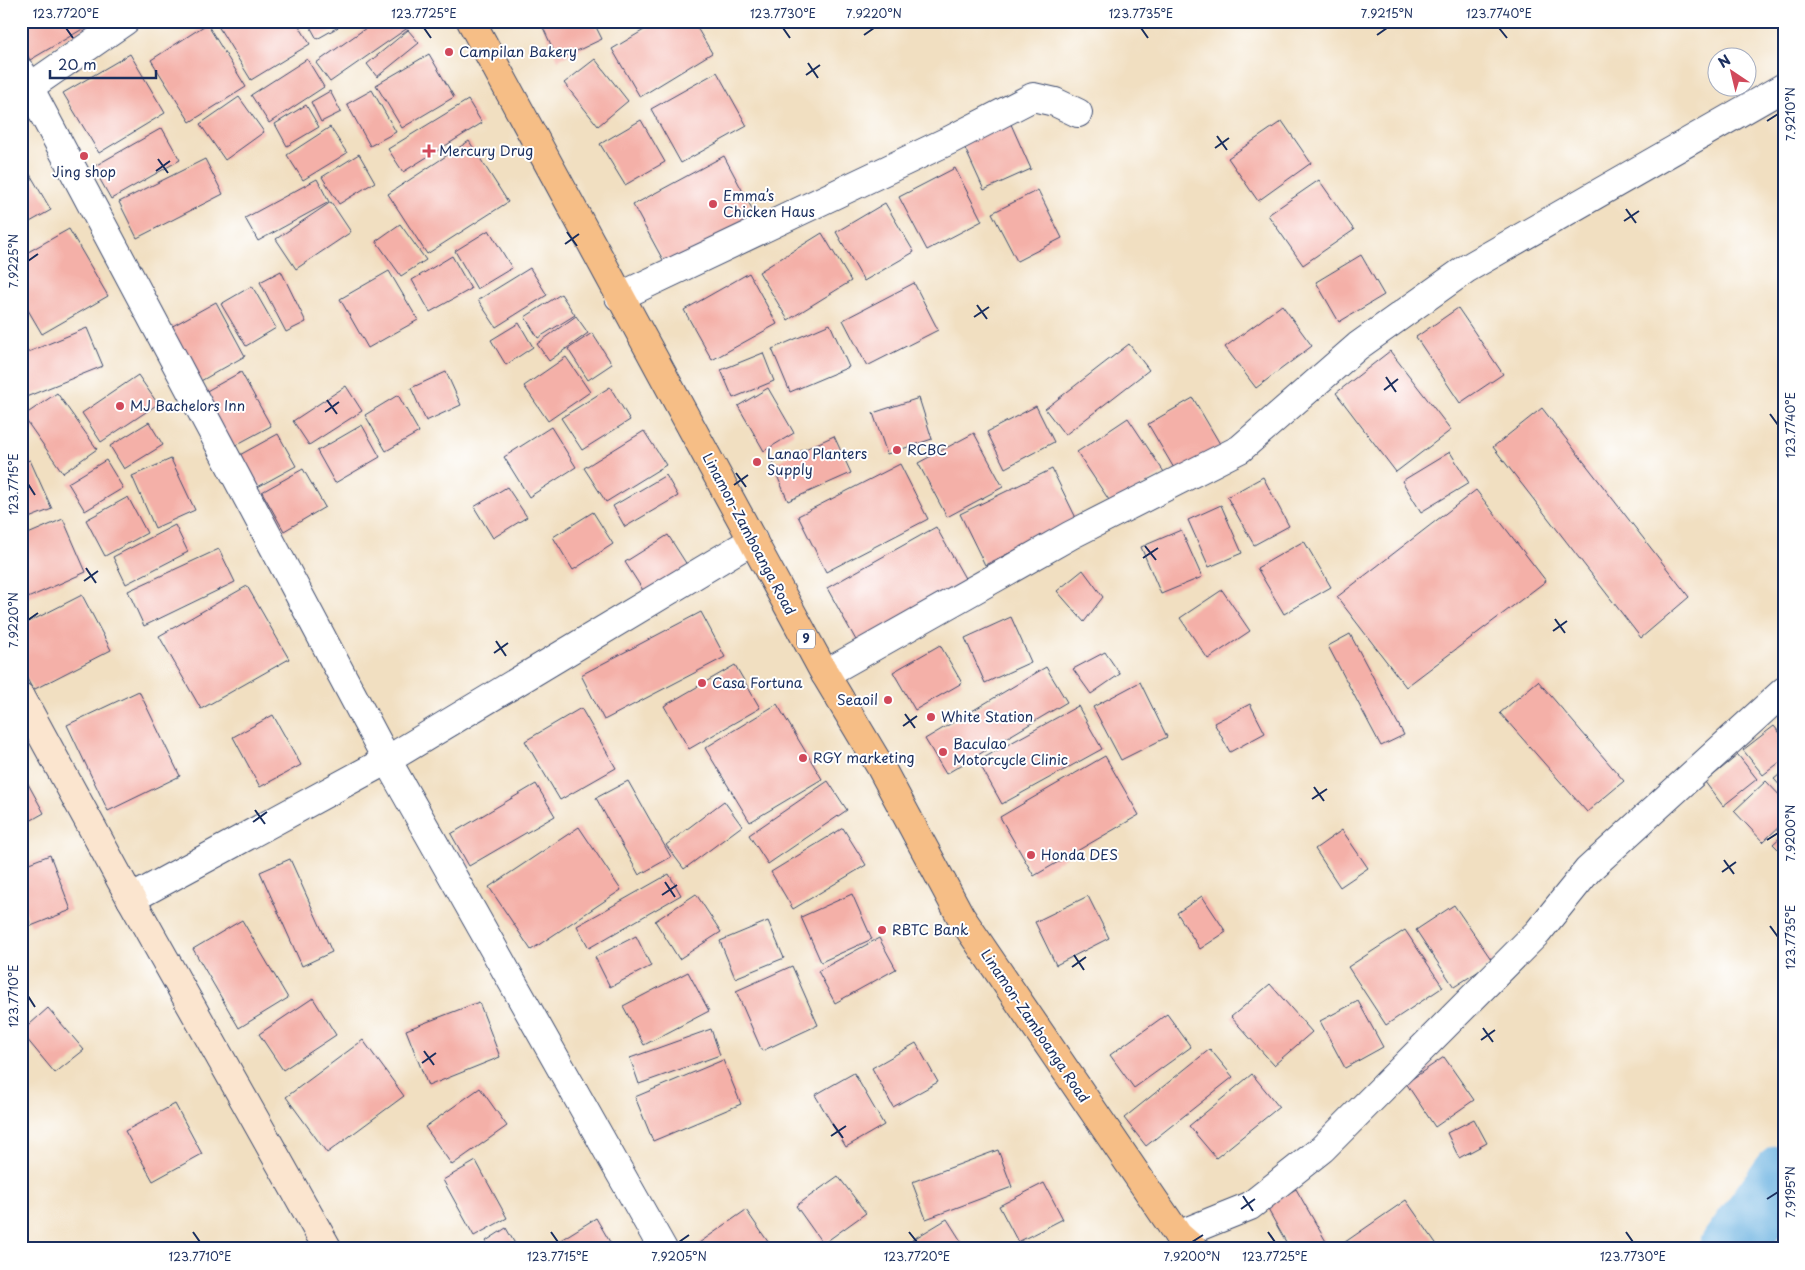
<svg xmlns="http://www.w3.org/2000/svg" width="1805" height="1270" font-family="'Playpen Sans',sans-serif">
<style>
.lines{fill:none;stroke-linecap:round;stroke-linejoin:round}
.river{stroke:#69b1e0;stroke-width:64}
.building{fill:#f4b0a8}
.street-casing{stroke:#3b496d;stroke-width:30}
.secondary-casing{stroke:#3b496d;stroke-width:30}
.highway-casing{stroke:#3b496d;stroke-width:30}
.street{stroke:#fff;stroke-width:28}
.secondary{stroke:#fbe5cf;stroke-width:28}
.highway{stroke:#f6be86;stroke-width:28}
.ticks{fill:none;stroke:#1b2f5e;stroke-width:2}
.poi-dot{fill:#d1495b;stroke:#fff;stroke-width:2}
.labels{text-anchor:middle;stroke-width:4;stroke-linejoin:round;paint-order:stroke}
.shield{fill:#fff;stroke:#5f6d8e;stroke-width:1}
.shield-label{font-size:12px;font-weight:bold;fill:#1b2f5e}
.poi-label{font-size:14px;fill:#1b2f5e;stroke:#fff;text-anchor:start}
.street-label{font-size:14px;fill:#1b2f5e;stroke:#fff}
.neatline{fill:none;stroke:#1b2f5e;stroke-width:2}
.ticks-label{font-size:12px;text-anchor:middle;fill:#1b2f5e}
</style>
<rect width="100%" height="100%" fill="#fff"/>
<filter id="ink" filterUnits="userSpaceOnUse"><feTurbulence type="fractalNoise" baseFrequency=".02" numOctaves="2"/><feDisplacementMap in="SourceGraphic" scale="10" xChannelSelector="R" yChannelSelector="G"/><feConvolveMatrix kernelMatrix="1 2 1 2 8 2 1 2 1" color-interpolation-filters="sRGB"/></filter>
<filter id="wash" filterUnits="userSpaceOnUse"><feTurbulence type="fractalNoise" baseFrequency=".0096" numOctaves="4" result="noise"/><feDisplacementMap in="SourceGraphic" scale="20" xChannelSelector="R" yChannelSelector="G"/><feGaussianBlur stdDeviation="1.12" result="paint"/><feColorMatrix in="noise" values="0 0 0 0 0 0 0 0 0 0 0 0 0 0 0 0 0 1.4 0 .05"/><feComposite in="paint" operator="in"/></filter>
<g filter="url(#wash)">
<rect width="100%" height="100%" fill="#f1dfc1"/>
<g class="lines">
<path class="river" d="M 1731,1249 L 1784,1176"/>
</g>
<g id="blocks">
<g class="building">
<path d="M 21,21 L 89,21 L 91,24 L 30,60 L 21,44 Z"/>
<path d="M 215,21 L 296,21 L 310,44 L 251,80 Z"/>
<path d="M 307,21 L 349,21 L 317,39 Z"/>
<path d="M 376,21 L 406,21 L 409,27 L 330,82 L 316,63 Z"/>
<path d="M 540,21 L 593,21 L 602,39 L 558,60 Z"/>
<path d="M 659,21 L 693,21 L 712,53 L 640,97 L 612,49 Z"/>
<path d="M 207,24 L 246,87 L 190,122 L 151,60 Z"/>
<path d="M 408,30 L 419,43 L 377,77 L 367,64 Z"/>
<path d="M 130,54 L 165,113 L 99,153 L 63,93 Z"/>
<path d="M 429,54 L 454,97 L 402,128 L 376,85 Z"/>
<path d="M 307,59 L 324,87 L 269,123 L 251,95 Z"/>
<path d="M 595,59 L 628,101 L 598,126 L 564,83 Z"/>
<path d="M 717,72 L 747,126 L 681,163 L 651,109 Z"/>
<path d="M 372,90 L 396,132 L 370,146 L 347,104 Z"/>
<path d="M 330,91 L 341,112 L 321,122 L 311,102 Z"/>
<path d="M 239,97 L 264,132 L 225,160 L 200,124 Z"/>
<path d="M 468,100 L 482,123 L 403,172 L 388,149 Z"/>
<path d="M 306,105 L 319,127 L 287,146 L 275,124 Z"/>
<path d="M 641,120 L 665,162 L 625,185 L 600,144 Z"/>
<path d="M 1282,121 L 1311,163 L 1258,201 L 1228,158 Z"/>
<path d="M 1010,122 L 1031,169 L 984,190 L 963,144 Z"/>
<path d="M 330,127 L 347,153 L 303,180 L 287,155 Z"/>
<path d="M 162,128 L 180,160 L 111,199 L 93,167 Z"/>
<path d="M 469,141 L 508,202 L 427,254 L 388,194 Z"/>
<path d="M 359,154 L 375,182 L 339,204 L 322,177 Z"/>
<path d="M 724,156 L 759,222 L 669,271 L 633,205 Z"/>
<path d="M 21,159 L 51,210 L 21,227 Z"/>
<path d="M 205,159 L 223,194 L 137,238 L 119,202 Z"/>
<path d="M 955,168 L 982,221 L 927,250 L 899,197 Z"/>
<path d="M 317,179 L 329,202 L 258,241 L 245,218 Z"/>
<path d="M 1319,180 L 1354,230 L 1303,265 L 1268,215 Z"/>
<path d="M 1038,190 L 1062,238 L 1017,261 L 992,213 Z"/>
<path d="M 331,202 L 351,232 L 296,269 L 276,239 Z"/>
<path d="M 885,203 L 914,252 L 864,281 L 836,232 Z"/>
<path d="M 400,224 L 426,260 L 401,276 L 376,241 Z"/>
<path d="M 69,229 L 108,296 L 42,334 L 21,298 L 21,256 Z"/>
<path d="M 489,230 L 512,268 L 477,289 L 455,251 Z"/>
<path d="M 822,233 L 851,281 L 788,320 L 759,272 Z"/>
<path d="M 1361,255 L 1384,295 L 1339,322 L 1316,282 Z"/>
<path d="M 452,256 L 471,289 L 430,312 L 412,280 Z"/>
<path d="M 530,268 L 547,295 L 496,327 L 478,300 Z"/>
<path d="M 281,271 L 306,322 L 286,332 L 260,282 Z"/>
<path d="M 389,271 L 418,320 L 368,348 L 340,299 Z"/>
<path d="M 749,273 L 777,324 L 712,360 L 684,310 Z"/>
<path d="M 914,283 L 938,330 L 867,366 L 843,320 Z"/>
<path d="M 252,286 L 276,328 L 246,346 L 221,304 Z"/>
<path d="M 561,294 L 575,315 L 538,338 L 525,317 Z"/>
<path d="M 216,302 L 245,356 L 199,382 L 169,328 Z"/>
<path d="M 1282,305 L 1312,346 L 1256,388 L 1225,347 Z"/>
<path d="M 1458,308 L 1503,374 L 1460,403 L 1416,337 Z"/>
<path d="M 576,316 L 588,333 L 549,361 L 537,344 Z"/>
<path d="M 519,323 L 533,347 L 506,365 L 491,340 Z"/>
<path d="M 830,324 L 849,367 L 790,392 L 772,349 Z"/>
<path d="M 87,328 L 103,366 L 21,399 L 21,355 Z"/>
<path d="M 592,333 L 612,364 L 588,380 L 568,349 Z"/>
<path d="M 1129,344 L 1149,370 L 1065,435 L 1045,409 Z"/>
<path d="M 1390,351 L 1451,430 L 1396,472 L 1336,393 Z"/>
<path d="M 763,353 L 774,381 L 733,398 L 721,370 Z"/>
<path d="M 566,357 L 590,392 L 548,421 L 524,386 Z"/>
<path d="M 241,372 L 271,426 L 232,447 L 203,393 Z"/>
<path d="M 446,372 L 461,405 L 426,421 L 411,388 Z"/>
<path d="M 138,375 L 158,404 L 101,442 L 82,413 Z"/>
<path d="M 346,386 L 362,411 L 309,445 L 293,421 Z"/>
<path d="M 610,387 L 630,420 L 582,450 L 561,418 Z"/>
<path d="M 768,388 L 794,433 L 764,451 L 738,406 Z"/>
<path d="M 57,393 L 97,449 L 63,473 L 23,416 Z"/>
<path d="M 398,395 L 419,432 L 386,451 L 365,415 Z"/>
<path d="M 919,398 L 932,439 L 887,454 L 873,413 Z"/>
<path d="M 1193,398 L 1223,449 L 1178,475 L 1148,424 Z"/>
<path d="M 1036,406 L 1054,442 L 1005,468 L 987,432 Z"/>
<path d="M 1542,408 L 1689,597 L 1641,638 L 1493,447 Z"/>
<path d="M 1128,418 L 1164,472 L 1113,506 L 1077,452 Z"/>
<path d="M 149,422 L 163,445 L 124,469 L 110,446 Z"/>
<path d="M 362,425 L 380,457 L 335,483 L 317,451 Z"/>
<path d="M 551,427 L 576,467 L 529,497 L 504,457 Z"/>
<path d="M 644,431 L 666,465 L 606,502 L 584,468 Z"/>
<path d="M 974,433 L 1003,487 L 947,517 L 918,463 Z"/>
<path d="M 278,434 L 296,466 L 254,489 L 236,457 Z"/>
<path d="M 834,436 L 851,473 L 788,501 L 772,464 Z"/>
<path d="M 1450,452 L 1469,483 L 1421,512 L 1402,481 Z"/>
<path d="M 171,459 L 195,510 L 155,528 L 132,476 Z"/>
<path d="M 30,460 L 52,509 L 21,521 L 21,463 Z"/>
<path d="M 106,460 L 123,488 L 85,511 L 68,483 Z"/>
<path d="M 900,464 L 928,519 L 826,572 L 798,516 Z"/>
<path d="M 303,469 L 325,507 L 284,531 L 262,492 Z"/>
<path d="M 1052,469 L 1077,520 L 985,565 L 960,514 Z"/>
<path d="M 666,475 L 678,496 L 625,527 L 613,506 Z"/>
<path d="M 1263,477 L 1289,526 L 1254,545 L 1227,497 Z"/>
<path d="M 507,487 L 527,517 L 493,538 L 474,507 Z"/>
<path d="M 1476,490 L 1546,581 L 1406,687 L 1337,597 Z"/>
<path d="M 128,497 L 147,533 L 105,556 L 86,520 Z"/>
<path d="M 1221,505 L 1242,553 L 1209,567 L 1188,520 Z"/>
<path d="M 593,512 L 613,544 L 573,570 L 553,537 Z"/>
<path d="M 63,519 L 86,572 L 21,601 L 21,537 Z"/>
<path d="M 175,525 L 188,552 L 126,584 L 113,557 Z"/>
<path d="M 936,527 L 971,589 L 862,651 L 827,588 Z"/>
<path d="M 1181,530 L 1202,577 L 1161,594 L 1141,547 Z"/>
<path d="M 668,535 L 691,571 L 648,598 L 625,562 Z"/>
<path d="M 1304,541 L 1331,587 L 1284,614 L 1257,568 Z"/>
<path d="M 219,549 L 235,582 L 144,626 L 128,591 Z"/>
<path d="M 1083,570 L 1103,597 L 1084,622 L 1057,591 Z"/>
<path d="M 247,586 L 289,659 L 201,709 L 159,636 Z"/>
<path d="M 1222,590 L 1250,631 L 1208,659 L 1180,618 Z"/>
<path d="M 82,595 L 111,650 L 33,690 L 21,667 L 21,626 Z"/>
<path d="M 701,612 L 725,657 L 604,720 L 581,675 Z"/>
<path d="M 1011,617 L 1031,662 L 985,683 L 965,638 Z"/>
<path d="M 1350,634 L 1404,735 L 1381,746 L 1328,646 Z"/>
<path d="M 940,645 L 962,683 L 915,710 L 893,672 Z"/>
<path d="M 1105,652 L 1120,674 L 1091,694 L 1073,669 Z"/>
<path d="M 735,665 L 760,708 L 689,749 L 664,706 Z"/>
<path d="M 1046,667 L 1067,702 L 946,774 L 925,739 Z"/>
<path d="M 1538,681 L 1624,781 L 1587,812 L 1500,713 Z"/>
<path d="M 1140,682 L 1167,737 L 1121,760 L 1093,707 Z"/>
<path d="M 139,691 L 180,776 L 108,811 L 67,725 Z"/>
<path d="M 777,704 L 822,779 L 750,822 L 705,748 Z"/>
<path d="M 1250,704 L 1265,733 L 1230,752 L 1214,723 Z"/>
<path d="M 1078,706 L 1102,749 L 1002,804 L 978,761 Z"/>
<path d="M 581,708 L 616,768 L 560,800 L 525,741 Z"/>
<path d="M 273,715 L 301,765 L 260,787 L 233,737 Z"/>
<path d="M 1774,726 L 1784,738 L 1784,759 L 1763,775 L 1743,750 Z"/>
<path d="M 1738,755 L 1757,779 L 1723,806 L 1705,782 Z"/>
<path d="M 1105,756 L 1139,815 L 1034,876 L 1000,817 Z"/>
<path d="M 21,771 L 44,813 L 21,826 Z"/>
<path d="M 1784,771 L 1784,790 L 1774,779 Z"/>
<path d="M 628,781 L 671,857 L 639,875 L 596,798 Z"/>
<path d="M 828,781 L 847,810 L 768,864 L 749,835 Z"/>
<path d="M 1766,781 L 1784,800 L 1784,822 L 1763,842 L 1734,811 Z"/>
<path d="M 536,784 L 555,816 L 469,866 L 451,834 Z"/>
<path d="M 724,801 L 742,826 L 684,869 L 666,845 Z"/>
<path d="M 579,827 L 621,890 L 531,950 L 489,887 Z"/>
<path d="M 843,828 L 866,865 L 793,909 L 771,872 Z"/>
<path d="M 1342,830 L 1368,868 L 1340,887 L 1315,849 Z"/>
<path d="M 1784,834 L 1784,855 L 1773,844 Z"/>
<path d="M 50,855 L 71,910 L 31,926 L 21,900 L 21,866 Z"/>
<path d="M 290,859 L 332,952 L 302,966 L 260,872 Z"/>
<path d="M 669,874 L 681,895 L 589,948 L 577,926 Z"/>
<path d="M 696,894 L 721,932 L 679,959 L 655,921 Z"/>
<path d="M 852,894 L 872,939 L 821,962 L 801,917 Z"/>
<path d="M 1088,896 L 1109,938 L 1056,965 L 1035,922 Z"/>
<path d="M 1202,896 L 1226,932 L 1200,949 L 1177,913 Z"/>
<path d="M 1454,905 L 1493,962 L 1454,987 L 1416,930 Z"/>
<path d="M 242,920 L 288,998 L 239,1028 L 193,949 Z"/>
<path d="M 768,921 L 784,958 L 735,978 L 720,941 Z"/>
<path d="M 1405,930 L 1443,987 L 1386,1025 L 1348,967 Z"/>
<path d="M 636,936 L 651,966 L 610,987 L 595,957 Z"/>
<path d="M 879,938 L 896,969 L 835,1003 L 818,971 Z"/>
<path d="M 792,966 L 818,1025 L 762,1051 L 736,991 Z"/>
<path d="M 688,972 L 709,1011 L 644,1045 L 623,1006 Z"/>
<path d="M 1270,984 L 1312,1032 L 1274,1065 L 1231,1017 Z"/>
<path d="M 313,998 L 336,1035 L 283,1070 L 259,1034 Z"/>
<path d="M 1358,1001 L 1383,1047 L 1345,1068 L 1320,1021 Z"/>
<path d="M 479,1002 L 500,1057 L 428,1086 L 406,1030 Z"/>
<path d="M 48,1008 L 84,1050 L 55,1073 L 21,1032 Z"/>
<path d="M 1167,1014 L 1191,1047 L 1134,1088 L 1110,1055 Z"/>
<path d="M 711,1029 L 720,1055 L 639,1084 L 630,1058 Z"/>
<path d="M 363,1040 L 404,1096 L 327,1153 L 286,1097 Z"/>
<path d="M 916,1043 L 938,1082 L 893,1107 L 872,1068 Z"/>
<path d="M 1210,1049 L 1233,1077 L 1146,1146 L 1124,1118 Z"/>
<path d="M 1444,1057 L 1474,1100 L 1435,1127 L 1406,1083 Z"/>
<path d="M 723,1060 L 741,1104 L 653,1141 L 635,1097 Z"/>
<path d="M 854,1073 L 884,1125 L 846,1147 L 815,1095 Z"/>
<path d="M 1252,1074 L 1279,1107 L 1216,1158 L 1189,1126 Z"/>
<path d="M 480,1088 L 507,1126 L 452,1165 L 425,1127 Z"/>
<path d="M 175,1104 L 202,1154 L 153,1181 L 125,1131 Z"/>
<path d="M 1474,1119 L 1487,1143 L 1459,1158 L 1447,1133 Z"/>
<path d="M 998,1150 L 1012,1187 L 926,1219 L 912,1182 Z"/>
<path d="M 476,1161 L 507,1218 L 474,1236 L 443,1180 Z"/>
<path d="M 838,1176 L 866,1213 L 823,1244 L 796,1206 Z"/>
<path d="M 1044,1183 L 1063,1219 L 1018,1242 L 999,1206 Z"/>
<path d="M 1296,1189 L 1328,1245 L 1322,1249 L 1290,1249 L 1266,1206 Z"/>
<path d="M 1406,1200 L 1440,1249 L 1335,1249 Z"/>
<path d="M 746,1210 L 773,1249 L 702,1249 L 699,1243 Z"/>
<path d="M 596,1218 L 614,1249 L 546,1249 Z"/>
<path d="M 947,1219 L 966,1249 L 917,1249 L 912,1240 Z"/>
<path d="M 506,1228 L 518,1249 L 491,1249 L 486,1241 Z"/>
</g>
</g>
</g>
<g filter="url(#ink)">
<use href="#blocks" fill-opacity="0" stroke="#3b496d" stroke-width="1"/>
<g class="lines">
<g class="street-casing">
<g id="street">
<path d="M 21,72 L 387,760 L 663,1249"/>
<path d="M 21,93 L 125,21"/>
<path d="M 619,297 L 950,140 L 1033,97 L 1055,102 L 1078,113"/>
<path d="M 825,674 L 1071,535 L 1240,449 L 1358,346 L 1466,269 L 1784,87"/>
<path d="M 131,899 L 387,760 L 753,540"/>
<path d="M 1178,1235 L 1250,1206 L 1322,1149 L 1538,932 L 1588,870 L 1784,691"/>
</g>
</g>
<g class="secondary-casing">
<path id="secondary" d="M 21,697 L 131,899 L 328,1249"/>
</g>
<g class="highway-casing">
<path id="highway" d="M 471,21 L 825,674 L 880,766 L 961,917 L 1178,1235 L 1194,1249"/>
</g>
<use href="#street" class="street"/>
<use href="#secondary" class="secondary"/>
<use href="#highway" class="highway"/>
</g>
</g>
<path class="ticks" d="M 66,28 L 73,38M 424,28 L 431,38M 783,28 L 790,38M 1141,28 L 1148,38M 1499,28 L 1507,38M 864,35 L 874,28M 1377,35 L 1387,28M 808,63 L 818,78M 806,75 L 820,65M 1767,121 L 1778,114M 1217,136 L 1227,150M 1215,148 L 1229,138M 158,159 L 168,173M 156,171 L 170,161M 1626,209 L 1636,223M 1624,221 L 1639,211M 567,232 L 577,246M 565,244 L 579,234M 28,261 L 38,254M 977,305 L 987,319M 974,317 L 989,307M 1386,377 L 1396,392M 1384,390 L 1398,379M 327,400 L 337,414M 325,412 L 339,402M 1770,414 L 1778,425M 736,473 L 746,487M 28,484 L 35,495M 734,485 L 748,475M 1145,546 L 1156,560M 1143,558 L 1158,548M 86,568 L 96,583M 84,581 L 98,571M 1555,619 L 1565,633M 28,620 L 38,613M 1553,631 L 1567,621M 496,641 L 506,656M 494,653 L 508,643M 905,714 L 915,728M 903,726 L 917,716M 1314,787 L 1324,801M 1312,799 L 1327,789M 255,810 L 265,824M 253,822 L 267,812M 1767,840 L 1778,833M 1724,860 L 1734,874M 1722,872 L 1736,862M 665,882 L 675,897M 662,895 L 677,885M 1770,926 L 1778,937M 1074,955 L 1084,970M 1072,967 L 1086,957M 28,996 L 35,1007M 1483,1028 L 1493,1042M 1481,1040 L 1495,1030M 424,1051 L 434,1065M 422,1063 L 436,1053M 833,1124 L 843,1138M 831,1136 L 846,1126M 1243,1196 L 1253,1211M 1767,1199 L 1778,1192M 1241,1209 L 1255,1199M 193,1232 L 200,1242M 551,1232 L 558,1242M 909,1232 L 917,1242M 1268,1232 L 1275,1242M 1626,1232 L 1633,1242M 679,1242 L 689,1235M 1192,1242 L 1203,1235"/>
<g class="poi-dot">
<circle cx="449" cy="52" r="5"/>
<path d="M426.5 143.5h5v5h5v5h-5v5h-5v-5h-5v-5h5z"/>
<circle cx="84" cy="156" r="5"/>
<circle cx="713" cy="204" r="5"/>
<circle cx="120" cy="406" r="5"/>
<circle cx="897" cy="450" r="5"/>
<circle cx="757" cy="462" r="5"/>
<circle cx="702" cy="683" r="5"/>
<circle cx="888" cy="700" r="5"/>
<circle cx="931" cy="717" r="5"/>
<circle cx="943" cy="752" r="5"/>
<circle cx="803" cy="758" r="5"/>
<circle cx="1031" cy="855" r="5"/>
<circle cx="882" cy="930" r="5"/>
</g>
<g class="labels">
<rect class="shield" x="797" y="629.5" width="18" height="19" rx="4"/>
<g class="shield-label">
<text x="806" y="643">9</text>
</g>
<g class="poi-label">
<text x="459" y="57">Campilan Bakery</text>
<text x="439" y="156">Mercury Drug</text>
<text x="84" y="177" text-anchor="middle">Jing shop</text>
<text x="723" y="201">Emma’s<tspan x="723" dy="16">Chicken Haus</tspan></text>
<text x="130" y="411">MJ Bachelors Inn</text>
<text x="907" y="455">RCBC</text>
<text x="767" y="459">Lanao Planters<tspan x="767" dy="16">Supply</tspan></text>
<text x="712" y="688">Casa Fortuna</text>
<text x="878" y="705" text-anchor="end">Seaoil</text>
<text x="941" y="722">White Station</text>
<text x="953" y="749">Baculao<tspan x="953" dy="16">Motorcycle Clinic</tspan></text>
<text x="813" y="763">RGY marketing</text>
<text x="1041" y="860">Honda DES</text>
<text x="892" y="935">RBTC Bank</text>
</g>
<g class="street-label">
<text transform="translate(749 534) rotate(62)" y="5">Linamon-Zamboanga Road</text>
<text transform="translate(1035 1026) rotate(56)" y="5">Linamon-Zamboanga Road</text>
</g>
</g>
<rect width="1805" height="1270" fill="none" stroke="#fff" stroke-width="55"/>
<g transform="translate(1732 72) rotate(325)"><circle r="24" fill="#ffffff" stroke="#a4acbf"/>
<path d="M0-4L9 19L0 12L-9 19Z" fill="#d1495b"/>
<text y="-8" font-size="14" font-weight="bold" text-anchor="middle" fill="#1b2f5e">N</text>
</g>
<path d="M50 70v8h106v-8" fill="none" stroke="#1b2f5e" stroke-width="2.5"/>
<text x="58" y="70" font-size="15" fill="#1b2f5e" stroke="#ffffff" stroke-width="4" paint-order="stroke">20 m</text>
<rect x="28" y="28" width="1750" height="1214" class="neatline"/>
<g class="ticks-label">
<text x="66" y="18">123.7720°E</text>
<text x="424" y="18">123.7725°E</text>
<text x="783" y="18">123.7730°E</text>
<text x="874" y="18">7.9220°N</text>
<text x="1141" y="18">123.7735°E</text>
<text x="1387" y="18">7.9215°N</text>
<text x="1499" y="18">123.7740°E</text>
<text transform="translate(1791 114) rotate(-90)" y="4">7.9210°N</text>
<text transform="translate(14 261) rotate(-90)" y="4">7.9225°N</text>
<text transform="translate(1791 425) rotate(-90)" y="4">123.7740°E</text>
<text transform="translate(14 484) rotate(-90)" y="4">123.7715°E</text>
<text transform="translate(14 620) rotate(-90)" y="4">7.9220°N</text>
<text transform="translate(1791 833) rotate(-90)" y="4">7.9200°N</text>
<text transform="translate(1791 937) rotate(-90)" y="4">123.7735°E</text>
<text transform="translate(14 996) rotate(-90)" y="4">123.7710°E</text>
<text transform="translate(1791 1192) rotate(-90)" y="4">7.9195°N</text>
<text x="200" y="1261">123.7710°E</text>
<text x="558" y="1261">123.7715°E</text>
<text x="679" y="1261">7.9205°N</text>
<text x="917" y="1261">123.7720°E</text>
<text x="1192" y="1261">7.9200°N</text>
<text x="1275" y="1261">123.7725°E</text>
<text x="1633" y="1261">123.7730°E</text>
</g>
</svg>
